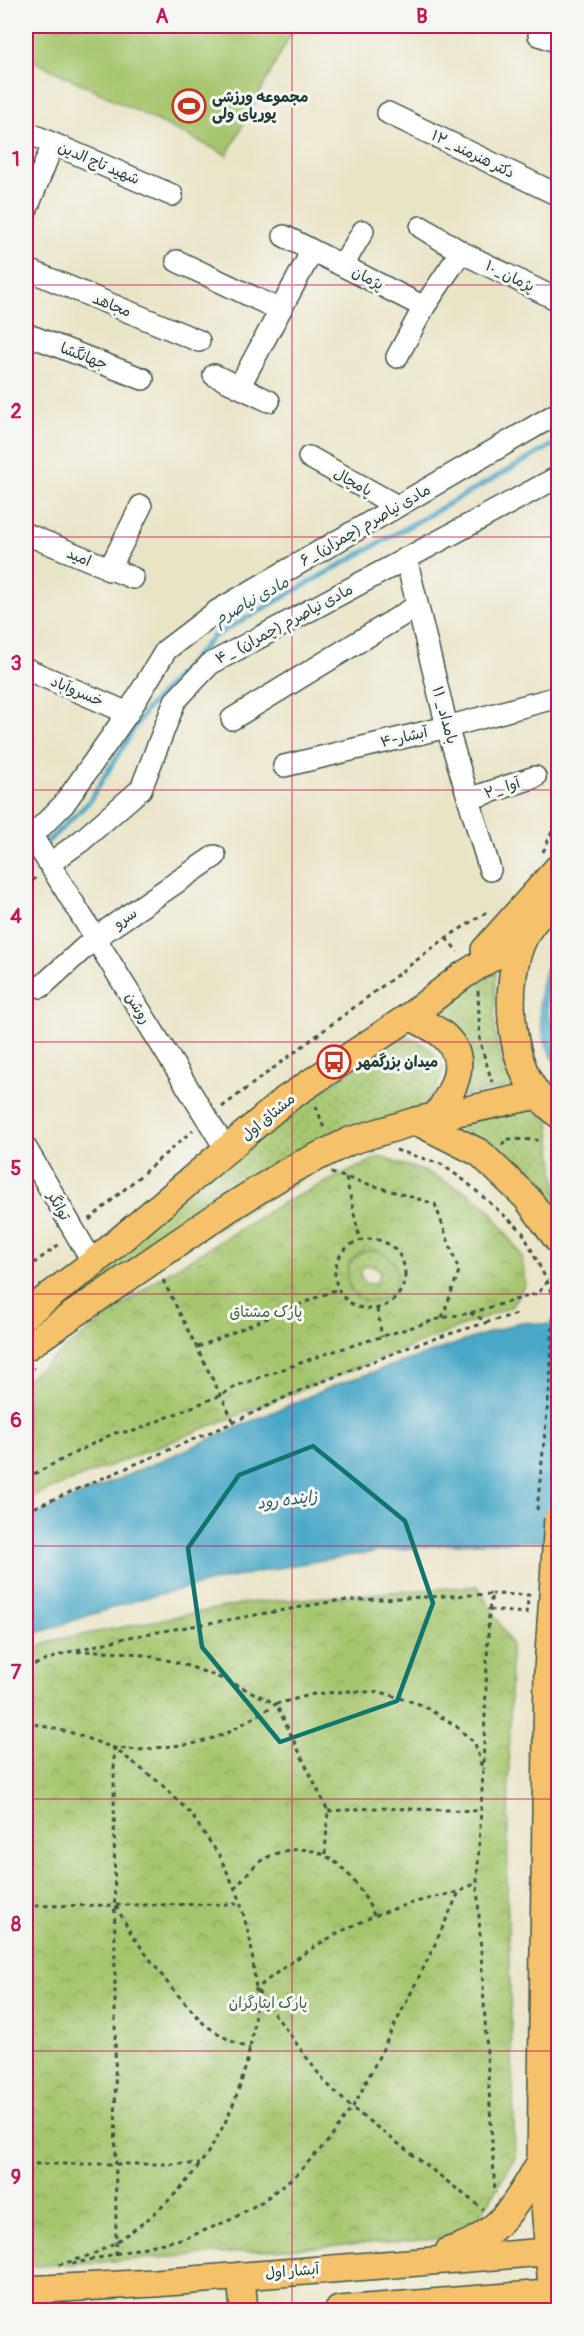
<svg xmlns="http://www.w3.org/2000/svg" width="584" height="2336" font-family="Pangolin,'Playpen Sans Arabic',sans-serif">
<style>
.grass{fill:url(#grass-dots);stroke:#628251;stroke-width:1.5;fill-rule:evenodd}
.park{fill:url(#park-crowns);stroke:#628251;stroke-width:1.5;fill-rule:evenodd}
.pitch{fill:#a6c66e;stroke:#628251;stroke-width:1.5}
.water{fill:#48a7c7;stroke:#34727e;stroke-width:1.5}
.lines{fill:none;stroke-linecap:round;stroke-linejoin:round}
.stream{stroke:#48a7c7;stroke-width:5}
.minor-casing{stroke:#3d564a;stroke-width:24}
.major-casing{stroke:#3d564a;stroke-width:30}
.path{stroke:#3d564a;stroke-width:3;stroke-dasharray:4.5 4.5;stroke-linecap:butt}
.minor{stroke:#fff;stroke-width:21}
.major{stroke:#f5c16b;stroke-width:27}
.major-bridge-casing{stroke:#3d564a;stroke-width:30;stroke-linecap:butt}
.path-bridge{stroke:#3d564a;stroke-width:3;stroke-dasharray:4.5 4.5;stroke-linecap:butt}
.major-bridge{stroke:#f5c16b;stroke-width:27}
.marked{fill:none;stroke:#0f766e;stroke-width:4.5;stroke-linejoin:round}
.grid{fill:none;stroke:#c2185b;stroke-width:1.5;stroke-opacity:0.55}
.labels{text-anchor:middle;stroke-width:6;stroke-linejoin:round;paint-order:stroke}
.poi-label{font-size:15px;font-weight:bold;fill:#1f3d34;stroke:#f6f6f2;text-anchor:start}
.street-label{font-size:15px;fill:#1f3d34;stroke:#f6f6f2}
.park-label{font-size:15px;fill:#415f42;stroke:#f6f6f2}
.water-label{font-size:16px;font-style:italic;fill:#2b5d60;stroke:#f6f6f2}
.neatline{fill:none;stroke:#c2185b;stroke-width:2}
.grid-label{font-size:20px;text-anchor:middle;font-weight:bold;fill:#c2185b}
</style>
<defs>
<pattern id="grass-dots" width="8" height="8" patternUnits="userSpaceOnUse" patternTransform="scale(1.5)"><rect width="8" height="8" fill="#a6c66e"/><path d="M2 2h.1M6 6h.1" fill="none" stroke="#87a25b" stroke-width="1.8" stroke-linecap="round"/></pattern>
<pattern id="park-crowns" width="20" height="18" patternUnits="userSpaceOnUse" patternTransform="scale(1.5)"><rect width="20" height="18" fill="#a6c66e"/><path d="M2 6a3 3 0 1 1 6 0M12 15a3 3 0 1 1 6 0" fill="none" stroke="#87a25b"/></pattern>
</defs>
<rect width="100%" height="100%" fill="#f6f6f2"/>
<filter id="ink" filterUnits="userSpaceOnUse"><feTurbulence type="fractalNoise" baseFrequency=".0167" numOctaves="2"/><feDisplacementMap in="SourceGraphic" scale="12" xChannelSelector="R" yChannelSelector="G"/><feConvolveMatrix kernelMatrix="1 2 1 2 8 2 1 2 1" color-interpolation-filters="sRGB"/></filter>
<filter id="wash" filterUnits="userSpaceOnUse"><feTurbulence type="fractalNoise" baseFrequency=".008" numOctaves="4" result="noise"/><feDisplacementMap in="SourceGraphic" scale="24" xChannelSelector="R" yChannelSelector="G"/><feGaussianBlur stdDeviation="1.35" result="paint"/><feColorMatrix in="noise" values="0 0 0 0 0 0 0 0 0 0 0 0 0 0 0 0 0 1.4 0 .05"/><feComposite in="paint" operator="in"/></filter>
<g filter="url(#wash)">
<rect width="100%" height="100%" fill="#eae4c7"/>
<g class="grass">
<path d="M 496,972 C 494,1019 489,1043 515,1086 L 461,1096 L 453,1029 L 436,1011 Z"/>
<path d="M 558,977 L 558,1025 L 552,999 Z"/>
<path d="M 403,1036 C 425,1043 434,1048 443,1070 L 435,1092 L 420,1109 L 26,1340 L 26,1319 L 267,1128 Z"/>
<path d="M 530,1107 L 549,1121 L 558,1202 L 558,1222 L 517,1170 L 500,1153 L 451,1123 Z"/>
<path d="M 376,1250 C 396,1257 402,1273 393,1292 C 352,1328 322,1252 376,1250 ZM 368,1265 L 377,1267 L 380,1273 L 377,1282 L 371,1284 L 365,1283 L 360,1275 L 362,1268 Z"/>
</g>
<g class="park">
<path d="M 379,1157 L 426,1172 L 466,1192 L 489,1209 L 522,1256 L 525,1284 L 511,1307 L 48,1490 L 26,1501 L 26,1379 L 156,1280 L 281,1204 ZM 376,1250 C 396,1257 402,1273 393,1292 C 352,1328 322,1252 376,1250 Z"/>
<path d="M 478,1586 L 511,1644 L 507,1891 L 515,2158 L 479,2218 L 450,2238 L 26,2267 L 26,1652 L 56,1640 L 246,1603 Z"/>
</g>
<path class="pitch" d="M 26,26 L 295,26 L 227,155 L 26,57 Z"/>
<g class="water">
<path d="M 558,942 L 558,967 L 551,980 L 547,999 L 549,1017 L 558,1035 L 558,1066 C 532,1029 535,980 558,942 Z"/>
<path d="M 520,1322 L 558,1325 L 558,1542 C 423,1538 287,1563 156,1595 C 112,1606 69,1623 26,1637 L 26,1519 L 335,1385 Z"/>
</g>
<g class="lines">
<g class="stream">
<path d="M 44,845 L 88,803 L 146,710 L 213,637 L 558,442"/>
<path d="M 26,863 L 37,852"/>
</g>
</g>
</g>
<g filter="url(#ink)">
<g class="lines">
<g class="minor-casing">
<g id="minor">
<path d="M 539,35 L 558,42"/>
<path d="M 388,113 L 558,195"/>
<path d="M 26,132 L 172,195"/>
<path d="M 26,211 L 53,144"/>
<path d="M 421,227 L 461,252 L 558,300"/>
<path d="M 284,236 L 424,307"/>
<path d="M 177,261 L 280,310"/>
<path d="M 343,265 L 363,231"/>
<path d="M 26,269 L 199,341"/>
<path d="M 26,334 L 143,379"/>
<path d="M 397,357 L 424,307 L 461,252"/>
<path d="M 214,375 L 269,401"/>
<path d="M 239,387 L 312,251"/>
<path d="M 309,457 L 397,506"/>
<path d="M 26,534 L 133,578"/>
<path d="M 406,558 L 447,727 L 490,870"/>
<path d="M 109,570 L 141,506"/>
<path d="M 26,669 L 128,713"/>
<path d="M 232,719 L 417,606"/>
<path d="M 284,766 L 447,727 L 558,697"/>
<path d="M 469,799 L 535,777"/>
<path d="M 32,836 L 227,1151"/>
<path d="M 26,842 L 64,804 L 128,713 L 166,650 L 217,611 L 558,413"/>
<path d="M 50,863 L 80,842 L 141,789 L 175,701 L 210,664 L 558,477"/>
<path d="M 41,987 L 95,938 L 215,856"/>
<path d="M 26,1148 L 93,1263"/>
</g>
</g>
<g class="major-casing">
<g id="major">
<path d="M 558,894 C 547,906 531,922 524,937 C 503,979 508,1059 538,1095 C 544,1102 552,1108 558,1114"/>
<path d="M 485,950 L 558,868"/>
<path d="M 410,1016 C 419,1021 430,1026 439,1032 C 472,1056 455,1088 437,1115"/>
<path d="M 416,1121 L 480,1153 L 527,1198 L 558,1240"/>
<path d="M 26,1314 L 93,1263 L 285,1100 L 410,1016 L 462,976 L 524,937"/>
<path d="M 26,1347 L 226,1210 L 292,1169 L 350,1141 L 416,1121 L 537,1095"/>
<path d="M 551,1624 L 548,1670 L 541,2161 L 554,2310"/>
<path d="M 449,2251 C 497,2238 518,2203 541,2161"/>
<path d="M 241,2276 L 244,2310"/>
<path d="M 26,2290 L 155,2283 L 558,2251"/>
<path d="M 339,2310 L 558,2293"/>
</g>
</g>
<g class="path">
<path d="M 543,852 L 558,818"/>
<path d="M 26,888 L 37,876"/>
<path d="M 446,938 L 458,952"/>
<path d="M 478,991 L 480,1042 L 492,1082"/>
<path d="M 316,1106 L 325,1131"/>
<path d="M 222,1107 L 446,938 L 487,912"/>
<path d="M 502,1145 L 506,1139 L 538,1140"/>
<path d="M 396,1150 L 441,1164 L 465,1181 L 522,1231 L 547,1281 L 554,1300"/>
<path d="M 331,1173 L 435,1204 L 459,1271 L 442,1318"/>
<path d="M 346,1178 L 360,1240"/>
<path d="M 89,1220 L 193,1130"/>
<circle cx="370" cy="1274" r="35"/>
<path d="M 26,1269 L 61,1243"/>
<path d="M 163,1280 L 234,1422"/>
<path d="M 377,1309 L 382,1337"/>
<path d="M 470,1313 L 488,1322 L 517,1314"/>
<path d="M 198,1347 L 337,1289"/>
<path d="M 26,1374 L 34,1368"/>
<path d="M 26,1478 L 114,1433 L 134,1431 L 221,1395 L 239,1385 L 328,1353 L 442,1318 L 470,1313 L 539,1293 L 547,1281"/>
<path d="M 26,1511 L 234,1422 L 294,1393 L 414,1345 L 488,1322"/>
<path d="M 489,1610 L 526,1613 L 529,1595 L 492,1594"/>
<path d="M 26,1668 L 65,1653 L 129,1637 L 336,1601 L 492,1594 L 489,1610 L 483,1769"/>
<path d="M 26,1722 L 72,1733 L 114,1748 L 139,1750 L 198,1743 L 226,1734 L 276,1704 C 211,1671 149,1646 76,1652"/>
<path d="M 328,1811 L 378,1808 L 481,1811"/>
<path d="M 325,1854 L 328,1811 L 276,1704 L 314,1694 L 351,1691 L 384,1693 L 422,1705 L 456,1726 L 475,1743 L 483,1772 L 477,1882 L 495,2193"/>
<path d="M 235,1889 C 244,1878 254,1863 268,1857 C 320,1832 354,1872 374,1915"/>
<path d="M 26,1906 L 240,1904"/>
<path d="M 116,1906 L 132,1935 L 169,1985 L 205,2025 L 229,2040 L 250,2049"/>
<path d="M 26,2164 L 200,2164"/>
<path d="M 116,2255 L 114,1748 L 160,1783 L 190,1813 L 219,1855 L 239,1897 L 251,1944 L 256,1989 L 324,2081 L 352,2108 L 483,2209"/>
<path d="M 72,2264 L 189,2237 L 232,2219 L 263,2201 L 297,2174 L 330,2139 L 356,2102 L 429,1957 L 459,1892 L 476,1883"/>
<path d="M 59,2265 C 74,2260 92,2256 107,2247 C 202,2192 254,2099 256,1989 C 322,1936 375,1908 459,1892"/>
</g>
<use href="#minor" class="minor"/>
<use href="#major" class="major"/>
<g class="major-bridge-casing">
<path id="major-bridge" d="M 551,1624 L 558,1519"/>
</g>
<path class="path-bridge" d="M 537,1510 L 550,1383 L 554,1300"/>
<use href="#major-bridge" class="major-bridge"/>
</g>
</g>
<path class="marked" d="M 313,1446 L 405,1521 L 433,1603 L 397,1701 L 280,1742 L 202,1647 L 188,1548 L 239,1475 Z"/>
<path class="grid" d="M 292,26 L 292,2310M 26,285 L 558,285M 26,537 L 558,537M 26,790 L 558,790M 26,1042 L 558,1042M 26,1294 L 558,1294M 26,1546 L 558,1546M 26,1799 L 558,1799M 26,2051 L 558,2051"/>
<defs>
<g id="stadium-ring" transform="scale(1.725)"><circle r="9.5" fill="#f6f6f2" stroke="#c8321e" stroke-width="1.5"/><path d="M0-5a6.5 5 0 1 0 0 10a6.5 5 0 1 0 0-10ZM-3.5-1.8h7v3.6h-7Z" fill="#c8321e"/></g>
<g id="bus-ring" transform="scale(1.725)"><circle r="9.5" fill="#f6f6f2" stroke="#c8321e" stroke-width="1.5"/><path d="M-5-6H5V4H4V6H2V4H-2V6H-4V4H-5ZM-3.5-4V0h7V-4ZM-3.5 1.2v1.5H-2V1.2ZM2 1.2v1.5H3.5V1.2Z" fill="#c8321e"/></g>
</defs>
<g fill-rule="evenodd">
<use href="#stadium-ring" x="189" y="106"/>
<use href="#bus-ring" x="334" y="1062"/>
</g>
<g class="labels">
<g class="poi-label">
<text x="212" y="102">مجموعه ورزشی<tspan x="212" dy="17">پوریای ولی</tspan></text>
<text x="357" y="1067">میدان بزرگمهر</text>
</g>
<g class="street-label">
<text transform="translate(473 154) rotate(26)" y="5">۱۲_دکتر هنرمند</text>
<text transform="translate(99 163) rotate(23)" y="5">شهید تاج الدین</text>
<text transform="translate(510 276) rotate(26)" y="5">۱۰_پژمان</text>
<text transform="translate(368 278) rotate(27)" y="5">پژمان</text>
<text transform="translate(112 305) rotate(22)" y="5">مجاهد</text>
<text transform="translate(84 356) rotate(21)" y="5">جهانگشا</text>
<text transform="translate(353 482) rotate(29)" y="5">پامچال</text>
<text transform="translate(365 525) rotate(-30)" y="5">۶_مادی نیاصرم (چمران)</text>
<text transform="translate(79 557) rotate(23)" y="5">امید</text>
<text transform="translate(284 624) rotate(-28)" y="5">۴_ مادی نیاصرم (چمران)</text>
<text transform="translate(77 691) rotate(23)" y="5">خسروآباد</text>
<text transform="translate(445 715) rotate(75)" y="5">۱۱ _بامداد</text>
<text transform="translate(404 737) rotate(-13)" y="5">۴-آبشار</text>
<text transform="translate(502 788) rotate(-19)" y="5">۲_ آوا</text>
<text transform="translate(125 918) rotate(-34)" y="5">سرو</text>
<text transform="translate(138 1008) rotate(58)" y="5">روشن</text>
<text transform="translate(268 1117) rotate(-40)" y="5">مشتاق اول</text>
<text transform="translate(59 1206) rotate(60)" y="5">توانگر</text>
<text transform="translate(292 2271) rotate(-5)" y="5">آبشار اول</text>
</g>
<g class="park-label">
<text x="266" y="1317">پارک مشتاق</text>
<text x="268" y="2008">پارک ایثارگران</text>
</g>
<g class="water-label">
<text transform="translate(251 600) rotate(-29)" y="6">مادی نیاصرم</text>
<text transform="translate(287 1499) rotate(-7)" y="6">زاینده رود</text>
</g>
</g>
<rect width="584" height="2336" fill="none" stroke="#f6f6f2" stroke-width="66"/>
<rect x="33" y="33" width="518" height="2270" class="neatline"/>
<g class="grid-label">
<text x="162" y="23">A</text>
<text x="422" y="23">B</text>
<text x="16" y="166">1</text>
<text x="16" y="418">2</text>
<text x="16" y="670">3</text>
<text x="16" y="923">4</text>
<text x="16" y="1175">5</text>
<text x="16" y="1427">6</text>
<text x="16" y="1679">7</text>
<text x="16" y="1931">8</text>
<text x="16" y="2184">9</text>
</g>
</svg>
